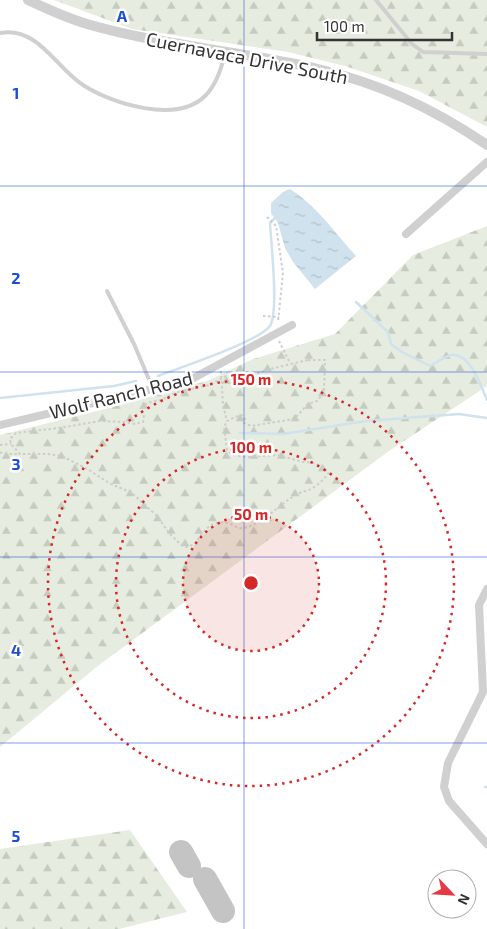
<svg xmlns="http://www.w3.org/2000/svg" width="487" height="929" font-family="'Exo 2',sans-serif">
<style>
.forest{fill:url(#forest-firs)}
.water{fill:url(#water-ripples)}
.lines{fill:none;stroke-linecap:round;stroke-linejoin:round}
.stream{stroke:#cfe2ee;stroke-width:2.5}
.taxiway{stroke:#c4c4c4;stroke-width:24}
.path{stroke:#cdcdcd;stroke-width:2;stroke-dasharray:2.5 2.5;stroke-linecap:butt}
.service{stroke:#d0d0d0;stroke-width:4}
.minor{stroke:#d0d0d0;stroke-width:8}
.tertiary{stroke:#d0d0d0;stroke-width:10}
.grid{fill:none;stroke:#1d4ed8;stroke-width:1;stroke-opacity:0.55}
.ring{fill:none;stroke:#d62828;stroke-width:2.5;stroke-dasharray:2.5 5}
.labels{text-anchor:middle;stroke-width:5;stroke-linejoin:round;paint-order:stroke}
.street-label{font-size:19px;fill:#333;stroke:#fff}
.grid-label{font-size:16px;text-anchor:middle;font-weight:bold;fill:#1d4ed8;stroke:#fff;stroke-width:5;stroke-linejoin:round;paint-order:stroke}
.centre{fill:#d62828;stroke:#fff;stroke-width:2.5}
.ring-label{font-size:15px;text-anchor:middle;font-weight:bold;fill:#d62828;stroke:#fff;stroke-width:5;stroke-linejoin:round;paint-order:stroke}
</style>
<defs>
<pattern id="forest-firs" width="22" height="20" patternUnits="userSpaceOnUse" patternTransform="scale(1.25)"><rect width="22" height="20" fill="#e6ecdf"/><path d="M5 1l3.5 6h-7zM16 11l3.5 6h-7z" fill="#c6cbc0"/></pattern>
<pattern id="water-ripples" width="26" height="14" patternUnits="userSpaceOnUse" patternTransform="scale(1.25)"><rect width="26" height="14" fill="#cfe2ee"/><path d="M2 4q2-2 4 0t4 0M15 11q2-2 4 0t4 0" fill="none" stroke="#b2c2cd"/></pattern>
</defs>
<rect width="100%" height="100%" fill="#fff"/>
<g class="forest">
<path d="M 54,0 L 487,0 L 487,127 L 419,91 L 345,66 L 288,52 L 132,29 Z"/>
<path d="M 487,226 L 487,386 L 389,451 L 99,665 L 0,747 L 0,435 L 109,408 L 207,381 L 253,359 L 335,334 L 413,255 Z"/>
<path d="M 130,830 L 187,912 L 119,929 L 0,929 L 0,849 Z"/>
</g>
<path class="water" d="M 290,189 C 316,205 336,234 356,256 L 315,289 L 293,262 L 285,248 L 278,223 L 271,213 L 271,203 L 283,192 Z"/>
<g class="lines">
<g class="stream">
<path d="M 356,302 L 388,332 L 391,344 L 402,352 L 430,366 C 436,363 445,356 451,355 C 470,352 481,386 487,400"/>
<path d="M 158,376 C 179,368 258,342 270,326 C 279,312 271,243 270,223 L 276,217"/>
<path d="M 0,398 L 114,386 L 136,381"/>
<path d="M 240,433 L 283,434 L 366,421 L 459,414 L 487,418"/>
<path d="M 485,787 L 487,787"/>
</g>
<g class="taxiway">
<path d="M 181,852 L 189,866"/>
<path d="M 205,879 L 223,911"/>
</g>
<g class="path">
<path d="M 267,217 L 276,226 L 283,273 L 278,322"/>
<path d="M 263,316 L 279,317"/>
<path d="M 279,341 L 290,363"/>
<path d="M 308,360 L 325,360 L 324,393 L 317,401 L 308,404 L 294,419 L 251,426 L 244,423 L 245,419 L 242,415 L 235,417 L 227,421 L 224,427 L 227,450 L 233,455 L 246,457 L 278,455 L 303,462 L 315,463 L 329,472 C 325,479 316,487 309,490 C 307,491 304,491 302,492 C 282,500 264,525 243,528 C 237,529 233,524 228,523 C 212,519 202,532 195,544 L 187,547 L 180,544 L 169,533 L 157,516 L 132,493 L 109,483 L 89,470 L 62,456 L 48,454 L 20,454 L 11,444 L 10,439 L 16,433 L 59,428 L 100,421 L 125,422 L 135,424 L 143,422 L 144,415 L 141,409 L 147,403 L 161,400 L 177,392 L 210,385 L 226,376 L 241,380 L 266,370 Z"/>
<path d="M 221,371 L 223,405 L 227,421"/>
<path d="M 0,445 L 11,444"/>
<path d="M 0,452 L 3,454 L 20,454"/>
</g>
<g class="service">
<path d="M 376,0 L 412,44 L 423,52 L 487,54"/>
<path d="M 0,33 C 38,26 56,68 83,85 C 112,104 177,124 205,96 C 217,84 221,68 226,52"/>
<path d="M 107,291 L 134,344 L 153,389"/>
</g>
<g class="minor">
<path d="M 406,234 L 487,162"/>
<path d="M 0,425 L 190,380 L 292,325"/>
<path d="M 487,589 L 479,605 L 483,692 L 448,763 L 444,787 L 449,801 L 487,844"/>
</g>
<path class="tertiary" d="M 28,0 C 47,9 67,18 87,24 C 163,46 242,51 318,69 C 379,83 436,110 487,145"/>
</g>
<path class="grid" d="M 244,0 L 244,929M 0,186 L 487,186M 0,372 L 487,372M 0,557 L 487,557M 0,743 L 487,743"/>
<circle cx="251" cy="583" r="68" fill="#d62828" fill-opacity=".12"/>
<g class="ring">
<circle cx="251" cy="583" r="68"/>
<circle cx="251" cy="583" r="135"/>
<circle cx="251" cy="583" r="203"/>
</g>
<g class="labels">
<g class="street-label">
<text transform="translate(247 58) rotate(11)" y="7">Cuernavaca Drive South</text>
<text transform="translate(121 395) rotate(-14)" y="7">Wolf Ranch Road</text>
</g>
</g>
<g class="grid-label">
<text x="122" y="22">A</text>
<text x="16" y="99">1</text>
<text x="16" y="284">2</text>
<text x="16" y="470">3</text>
<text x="16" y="656">4</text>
<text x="16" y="842">5</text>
</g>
<circle cx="251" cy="583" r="8" class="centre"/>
<g class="ring-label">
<text x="251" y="385">150 m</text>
<text x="251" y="453">100 m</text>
<text x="251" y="520">50 m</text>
</g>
<g transform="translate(452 894) rotate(115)"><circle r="24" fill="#ffffff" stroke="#adadad"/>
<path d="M0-4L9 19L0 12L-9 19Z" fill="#e63946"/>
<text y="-8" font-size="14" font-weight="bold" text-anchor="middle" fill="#333333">N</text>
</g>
<path d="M317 32v8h135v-8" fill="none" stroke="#333333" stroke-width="2.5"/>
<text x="324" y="32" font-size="15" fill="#333333" stroke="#ffffff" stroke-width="4" paint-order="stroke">100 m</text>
</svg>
